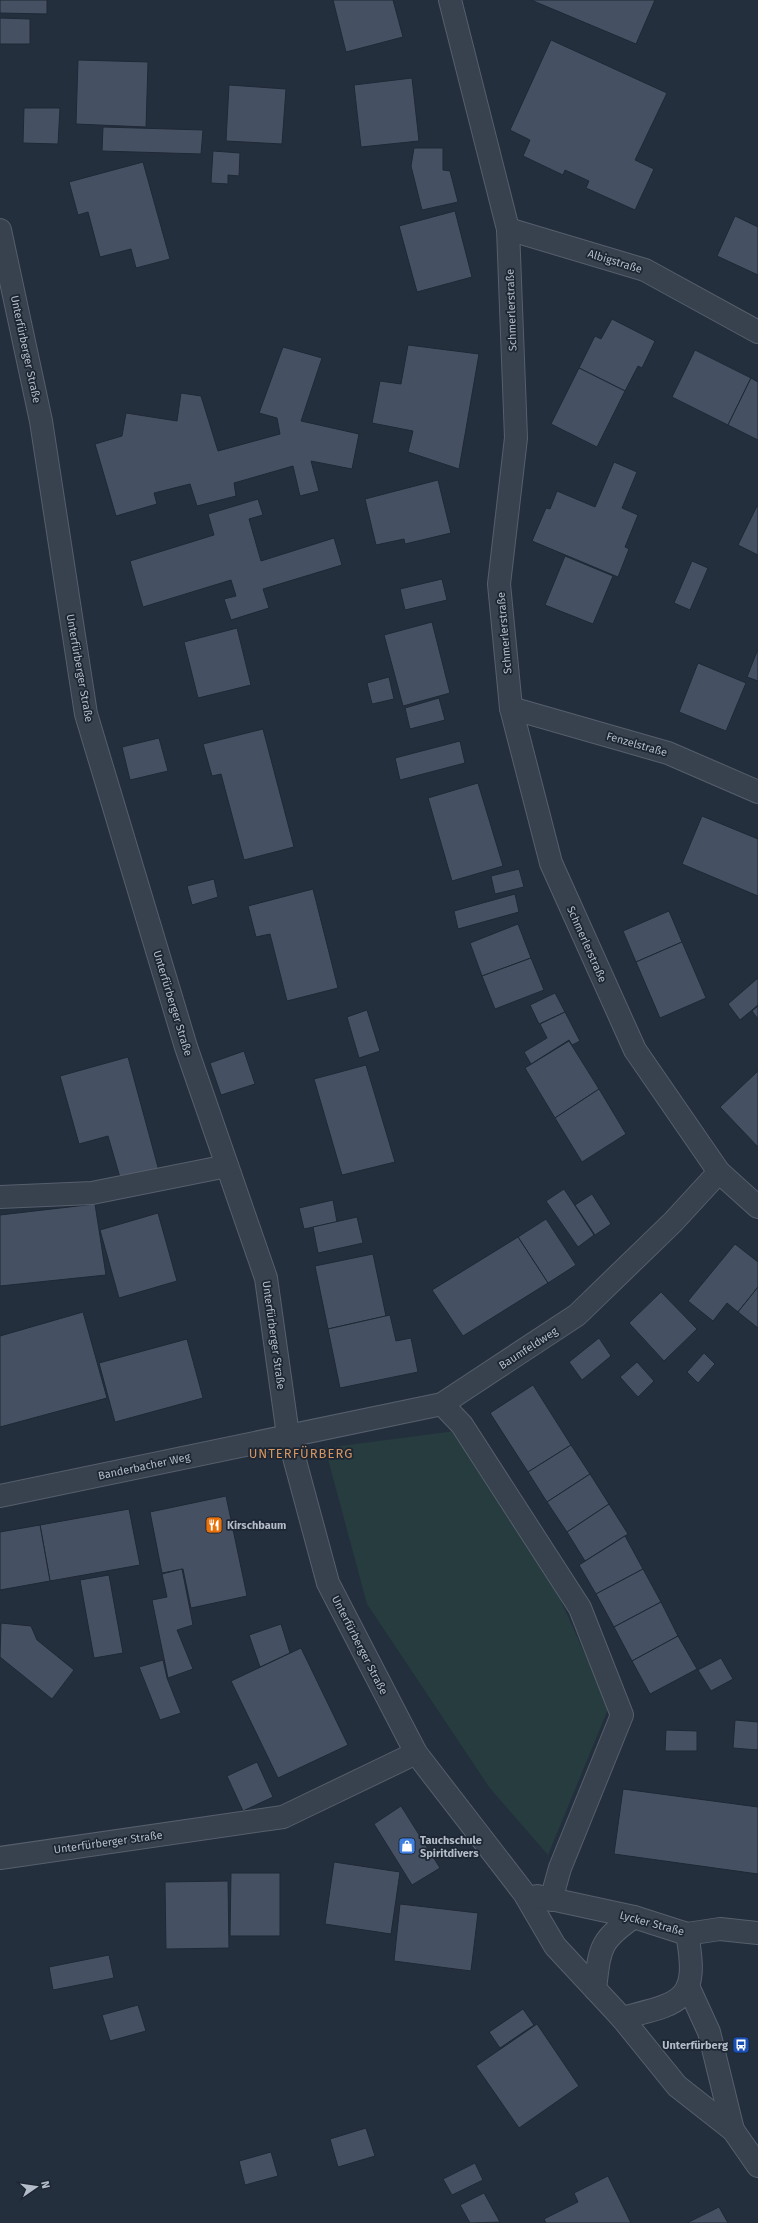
<svg xmlns="http://www.w3.org/2000/svg" width="758" height="2223" font-family="'Fira Sans',sans-serif">
<style>
.green{fill:#263c3f}
.building{fill:#455162;stroke:#1f2835}
.lines{fill:none;stroke-linecap:round;stroke-linejoin:round}
.minor-casing{stroke:#565f6c;stroke-width:24}
.minor{stroke:#38414e;stroke-width:22}
.labels{text-anchor:middle;stroke-width:3.5;stroke-linejoin:round;paint-order:stroke}
.street-label{font-size:11px;fill:#b4bcc9;stroke:#1d2633}
.poi-label{font-size:11px;font-weight:bold;fill:#b4bcc9;stroke:#1d2633;text-anchor:start}
.quarter-label{font-size:13px;letter-spacing:1px;fill:#d59563;stroke:#1d2633}
</style>
<rect width="100%" height="100%" fill="#242f3e"/>
<path class="green" d="M 455,1431 L 556,1590 L 609,1707 L 548,1855 L 489,1787 L 367,1604 L 325,1448 Z"/>
<g class="building">
<path d="M 0,0 L 47,0 L 47,14 L 0,13 Z"/>
<path d="M 333,0 L 393,0 L 403,37 L 346,52 Z"/>
<path d="M 531,0 L 655,0 L 636,44 Z"/>
<path d="M 0,18 L 30,19 L 30,44 L 0,44 Z"/>
<path d="M 551,40 L 667,93 L 635,160 L 654,169 L 635,210 L 586,188 L 589,181 L 565,170 L 563,175 L 523,156 L 530,140 L 510,130 Z"/>
<path d="M 78,60 L 148,62 L 146,127 L 76,124 Z"/>
<path d="M 412,78 L 419,141 L 361,147 L 354,85 Z"/>
<path d="M 229,85 L 286,89 L 282,144 L 226,141 Z"/>
<path d="M 24,108 L 60,108 L 58,144 L 23,143 Z"/>
<path d="M 103,127 L 203,130 L 201,154 L 102,151 Z"/>
<path d="M 414,148 L 443,148 L 443,170 L 450,171 L 458,202 L 422,210 L 411,166 Z"/>
<path d="M 213,151 L 240,153 L 239,176 L 228,175 L 228,184 L 211,183 Z"/>
<path d="M 143,162 L 170,259 L 136,268 L 131,249 L 100,257 L 88,212 L 78,215 L 69,182 Z"/>
<path d="M 455,211 L 472,277 L 417,292 L 399,226 Z"/>
<path d="M 735,216 L 758,227 L 758,275 L 717,256 Z"/>
<path d="M 612,319 L 655,341 L 642,368 L 638,366 L 625,391 L 579,368 L 595,336 L 601,339 Z"/>
<path d="M 408,345 L 479,354 L 459,469 L 408,452 L 413,431 L 372,423 L 380,381 L 401,384 Z"/>
<path d="M 283,347 L 322,358 L 301,421 L 359,434 L 352,469 L 311,461 L 319,491 L 300,496 L 293,466 L 234,483 L 236,496 L 197,506 L 190,484 L 154,493 L 157,504 L 116,516 L 95,444 L 122,436 L 126,413 L 177,421 L 181,393 L 201,396 L 218,451 L 280,434 L 277,418 L 259,413 Z"/>
<path d="M 695,350 L 751,378 L 728,425 L 672,397 Z"/>
<path d="M 579,368 L 625,391 L 597,447 L 551,424 Z"/>
<path d="M 751,378 L 758,382 L 758,440 L 728,425 Z"/>
<path d="M 614,462 L 637,472 L 622,508 L 638,515 L 625,547 L 629,549 L 618,577 L 532,541 L 546,508 L 550,509 L 557,491 L 595,507 Z"/>
<path d="M 438,480 L 451,533 L 405,544 L 404,539 L 376,545 L 365,499 Z"/>
<path d="M 258,499 L 263,515 L 249,519 L 261,561 L 334,538 L 342,565 L 263,589 L 269,608 L 231,620 L 224,599 L 236,596 L 231,580 L 143,607 L 130,561 L 214,535 L 208,514 Z"/>
<path d="M 757,506 L 758,507 L 758,555 L 738,545 Z"/>
<path d="M 565,556 L 613,576 L 593,624 L 545,605 Z"/>
<path d="M 692,561 L 708,568 L 690,610 L 674,603 Z"/>
<path d="M 442,579 L 447,600 L 405,610 L 400,589 Z"/>
<path d="M 432,622 L 450,693 L 403,706 L 384,635 Z"/>
<path d="M 237,628 L 251,685 L 198,698 L 184,642 Z"/>
<path d="M 758,649 L 758,681 L 747,677 Z"/>
<path d="M 698,663 L 746,683 L 726,731 L 679,712 Z"/>
<path d="M 389,677 L 394,699 L 372,704 L 367,683 Z"/>
<path d="M 439,698 L 445,720 L 410,729 L 405,708 Z"/>
<path d="M 263,729 L 294,847 L 244,860 L 221,774 L 212,776 L 203,744 Z"/>
<path d="M 159,738 L 168,771 L 130,780 L 122,747 Z"/>
<path d="M 460,741 L 465,763 L 400,780 L 395,758 Z"/>
<path d="M 478,783 L 503,866 L 452,881 L 428,798 Z"/>
<path d="M 702,816 L 758,839 L 758,896 L 682,864 Z"/>
<path d="M 519,869 L 524,887 L 495,894 L 491,876 Z"/>
<path d="M 214,879 L 218,897 L 192,905 L 187,886 Z"/>
<path d="M 313,889 L 338,988 L 287,1001 L 270,934 L 256,937 L 248,906 Z"/>
<path d="M 515,894 L 519,912 L 458,929 L 454,911 Z"/>
<path d="M 669,911 L 682,942 L 636,962 L 623,931 Z"/>
<path d="M 518,924 L 531,958 L 482,976 L 470,943 Z"/>
<path d="M 682,942 L 706,998 L 660,1018 L 636,962 Z"/>
<path d="M 531,958 L 544,990 L 495,1009 L 482,976 Z"/>
<path d="M 758,978 L 758,1005 L 740,1020 L 728,1004 Z"/>
<path d="M 555,993 L 565,1012 L 539,1024 L 530,1005 Z"/>
<path d="M 758,1006 L 758,1019 L 752,1011 Z"/>
<path d="M 367,1010 L 380,1051 L 359,1058 L 347,1017 Z"/>
<path d="M 565,1012 L 580,1041 L 572,1045 L 569,1040 L 531,1064 L 524,1052 L 547,1038 L 540,1024 Z"/>
<path d="M 569,1041 L 599,1089 L 555,1118 L 525,1068 Z"/>
<path d="M 244,1051 L 255,1084 L 221,1095 L 210,1063 Z"/>
<path d="M 128,1057 L 159,1171 L 121,1181 L 108,1136 L 79,1144 L 60,1076 Z"/>
<path d="M 366,1065 L 395,1162 L 342,1175 L 314,1079 Z"/>
<path d="M 758,1071 L 758,1147 L 720,1107 Z"/>
<path d="M 599,1089 L 626,1134 L 582,1162 L 555,1118 Z"/>
<path d="M 564,1189 L 594,1235 L 578,1247 L 546,1201 Z"/>
<path d="M 592,1194 L 611,1224 L 595,1235 L 575,1205 Z"/>
<path d="M 333,1200 L 337,1222 L 304,1229 L 299,1208 Z"/>
<path d="M 95,1204 L 106,1275 L 0,1286 L 0,1215 Z"/>
<path d="M 158,1213 L 177,1281 L 119,1298 L 100,1230 Z"/>
<path d="M 357,1217 L 363,1243 L 318,1253 L 313,1227 Z"/>
<path d="M 546,1219 L 576,1265 L 548,1283 L 518,1237 Z"/>
<path d="M 518,1237 L 548,1283 L 463,1336 L 432,1290 Z"/>
<path d="M 735,1244 L 758,1262 L 758,1287 L 738,1312 L 727,1303 L 713,1321 L 688,1301 Z"/>
<path d="M 373,1254 L 386,1316 L 328,1329 L 315,1266 Z"/>
<path d="M 758,1287 L 758,1328 L 738,1312 Z"/>
<path d="M 661,1292 L 697,1329 L 664,1361 L 629,1323 Z"/>
<path d="M 83,1312 L 107,1398 L 0,1427 L 0,1336 Z"/>
<path d="M 390,1315 L 396,1341 L 411,1338 L 418,1372 L 340,1388 L 328,1329 Z"/>
<path d="M 599,1338 L 611,1356 L 582,1380 L 569,1362 Z"/>
<path d="M 187,1339 L 203,1398 L 115,1422 L 99,1363 Z"/>
<path d="M 704,1353 L 715,1364 L 698,1383 L 687,1372 Z"/>
<path d="M 637,1362 L 654,1381 L 638,1397 L 620,1377 Z"/>
<path d="M 533,1385 L 571,1445 L 528,1472 L 490,1413 Z"/>
<path d="M 571,1445 L 590,1474 L 547,1502 L 528,1472 Z"/>
<path d="M 590,1474 L 609,1504 L 567,1532 L 547,1502 Z"/>
<path d="M 226,1496 L 247,1596 L 191,1608 L 183,1569 L 162,1573 L 150,1512 Z"/>
<path d="M 609,1504 L 628,1534 L 585,1561 L 567,1532 Z"/>
<path d="M 129,1509 L 140,1565 L 50,1581 L 40,1525 Z"/>
<path d="M 40,1525 L 50,1581 L 0,1590 L 0,1532 Z"/>
<path d="M 625,1536 L 643,1569 L 596,1594 L 579,1565 Z"/>
<path d="M 182,1569 L 193,1625 L 177,1630 L 193,1669 L 168,1678 L 152,1600 L 167,1597 L 162,1574 Z"/>
<path d="M 643,1569 L 661,1602 L 614,1627 L 596,1594 Z"/>
<path d="M 109,1575 L 123,1653 L 94,1658 L 80,1580 Z"/>
<path d="M 661,1602 L 678,1636 L 632,1661 L 614,1627 Z"/>
<path d="M 1,1623 L 31,1626 L 37,1640 L 74,1670 L 52,1699 L 0,1657 Z"/>
<path d="M 281,1624 L 290,1653 L 260,1667 L 249,1635 Z"/>
<path d="M 678,1636 L 697,1669 L 650,1694 L 632,1661 Z"/>
<path d="M 301,1648 L 348,1745 L 278,1778 L 231,1681 Z"/>
<path d="M 721,1658 L 733,1679 L 711,1691 L 698,1670 Z"/>
<path d="M 163,1660 L 167,1678 L 181,1713 L 160,1720 L 139,1667 Z"/>
<path d="M 735,1720 L 758,1722 L 758,1750 L 733,1748 Z"/>
<path d="M 666,1730 L 697,1731 L 697,1751 L 665,1751 Z"/>
<path d="M 257,1762 L 273,1797 L 243,1811 L 227,1776 Z"/>
<path d="M 623,1789 L 758,1807 L 758,1874 L 614,1854 Z"/>
<path d="M 401,1806 L 440,1868 L 412,1885 L 374,1824 Z"/>
<path d="M 334,1862 L 400,1872 L 391,1934 L 325,1924 Z"/>
<path d="M 231,1873 L 280,1873 L 280,1936 L 230,1936 Z"/>
<path d="M 228,1881 L 229,1948 L 166,1949 L 165,1882 Z"/>
<path d="M 400,1904 L 478,1913 L 471,1971 L 394,1961 Z"/>
<path d="M 109,1955 L 114,1978 L 53,1990 L 49,1967 Z"/>
<path d="M 138,2005 L 146,2031 L 110,2041 L 102,2015 Z"/>
<path d="M 523,2009 L 534,2025 L 500,2048 L 489,2032 Z"/>
<path d="M 537,2024 L 579,2086 L 519,2128 L 476,2066 Z"/>
<path d="M 366,2128 L 375,2156 L 338,2167 L 330,2139 Z"/>
<path d="M 271,2152 L 278,2176 L 245,2185 L 239,2161 Z"/>
<path d="M 475,2163 L 483,2180 L 452,2195 L 443,2179 Z"/>
<path d="M 608,2176 L 631,2223 L 546,2223 L 544,2219 L 578,2202 L 574,2193 Z"/>
<path d="M 484,2193 L 500,2222 L 470,2223 L 460,2205 Z"/>
<path d="M 719,2207 L 728,2223 L 687,2223 Z"/>
</g>
<g class="lines">
<g class="minor-casing">
<g id="minor">
<path d="M 450,0 L 508,229 L 516,438 L 499,584 L 511,708 L 551,863 L 635,1050 L 719,1172 L 758,1207"/>
<path d="M 508,229 L 645,270 L 758,332"/>
<path d="M 0,230 L 41,421 L 86,714 L 186,1047 L 266,1278 L 288,1435 L 328,1583 L 416,1753 L 524,1893 L 555,1946 L 622,2018 L 677,2086 L 733,2130 L 758,2166"/>
<path d="M 511,708 L 668,753 L 758,792"/>
<path d="M 0,1197 L 92,1193 L 227,1166"/>
<path d="M 442,1404 L 462,1425 L 580,1608 L 622,1715 L 560,1868 L 551,1900"/>
<path d="M 0,1496 L 442,1404 L 577,1315 L 673,1222 L 719,1172"/>
<path d="M 0,1858 L 283,1817 L 416,1753"/>
<path d="M 537,1896 L 634,1917 L 687,1934 L 720,1929 L 758,1933"/>
<path d="M 688,1986 L 709,2032 L 733,2130"/>
<path d="M 595,1989 C 600,1948 599,1941 634,1917"/>
<path d="M 622,2018 C 681,2003 700,2002 687,1934"/>
</g>
</g>
<use href="#minor" class="minor"/>
</g>
<defs>
<g id="restaurant-square" transform="scale(0.9)"><rect x="-9" y="-9" width="18" height="18" rx="4" fill="#e8710a" stroke="#1d2633"/><path d="M-5-6h1v4h1v-4h1v4h1v-4h1v5L-1.5 .5V6h-2V.5L-5-1ZM5-6V6H3V1.5H1.5Q1.5-4 5-6Z" fill="#fff"/></g>
<g id="shop-square" transform="scale(0.9)"><rect x="-9" y="-9" width="18" height="18" rx="4" fill="#3f7fe0" stroke="#1d2633"/><path d="M-5-2.5h2.3a2.7 3.5 0 0 1 5.4 0H5L5.5 6h-11ZM-1.5-2.5h3a1.5 2.3 0 0 0-3 0Z" fill="#fff"/></g>
<g id="bus-square" transform="scale(0.9)"><rect x="-9" y="-9" width="18" height="18" rx="4" fill="#1a4fb4" stroke="#1d2633"/><path d="M-5-6H5V4H4V6H2V4H-2V6H-4V4H-5ZM-3.5-4V0h7V-4ZM-3.5 1.2v1.5H-2V1.2ZM2 1.2v1.5H3.5V1.2Z" fill="#fff"/></g>
</defs>
<g fill-rule="evenodd">
<use href="#restaurant-square" x="214" y="1525"/>
<use href="#shop-square" x="407" y="1846"/>
<use href="#bus-square" x="741" y="2045"/>
</g>
<g class="labels">
<g class="street-label">
<text transform="translate(615 261) rotate(17)" y="4">Albigstraße</text>
<text transform="translate(511 310) rotate(-92)" y="4">Schmerlerstraße</text>
<text transform="translate(26 349) rotate(78)" y="4">Unterfürberger Straße</text>
<text transform="translate(504 633) rotate(-95)" y="4">Schmerlerstraße</text>
<text transform="translate(80 668) rotate(80)" y="4">Unterfürberger Straße</text>
<text transform="translate(637 744) rotate(16)" y="4">Fenzelstraße</text>
<text transform="translate(587 944) rotate(66)" y="4">Schmerlerstraße</text>
<text transform="translate(173 1003) rotate(73)" y="4">Unterfürberger Straße</text>
<text transform="translate(274 1335) rotate(82)" y="4">Unterfürberger Straße</text>
<text transform="translate(528 1348) rotate(-33)" y="4">Baumfeldweg</text>
<text transform="translate(144 1466) rotate(-12)" y="4">Banderbacher Weg</text>
<text transform="translate(360 1645) rotate(63)" y="4">Unterfürberger Straße</text>
<text transform="translate(108 1842) rotate(-8)" y="4">Unterfürberger Straße</text>
<text transform="translate(652 1923) rotate(15)" y="4">Lycker Straße</text>
</g>
<g class="poi-label">
<text x="227" y="1529">Kirschbaum</text>
<text x="420" y="1844">Tauchschule<tspan x="420" dy="13">Spiritdivers</tspan></text>
<text x="728" y="2049" text-anchor="end">Unterfürberg</text>
</g>
<g class="quarter-label">
<text x="301" y="1458">UNTERFÜRBERG</text>
</g>
</g>
<g transform="translate(36 2187) rotate(77)" stroke="#1d2633" stroke-width="3" paint-order="stroke">
<path d="M0-3L7 15L0 10L-7 15Z" fill="#b4bcc9"/>
<text y="-6" font-size="11" font-weight="bold" text-anchor="middle" fill="#b4bcc9">N</text>
</g>
</svg>
